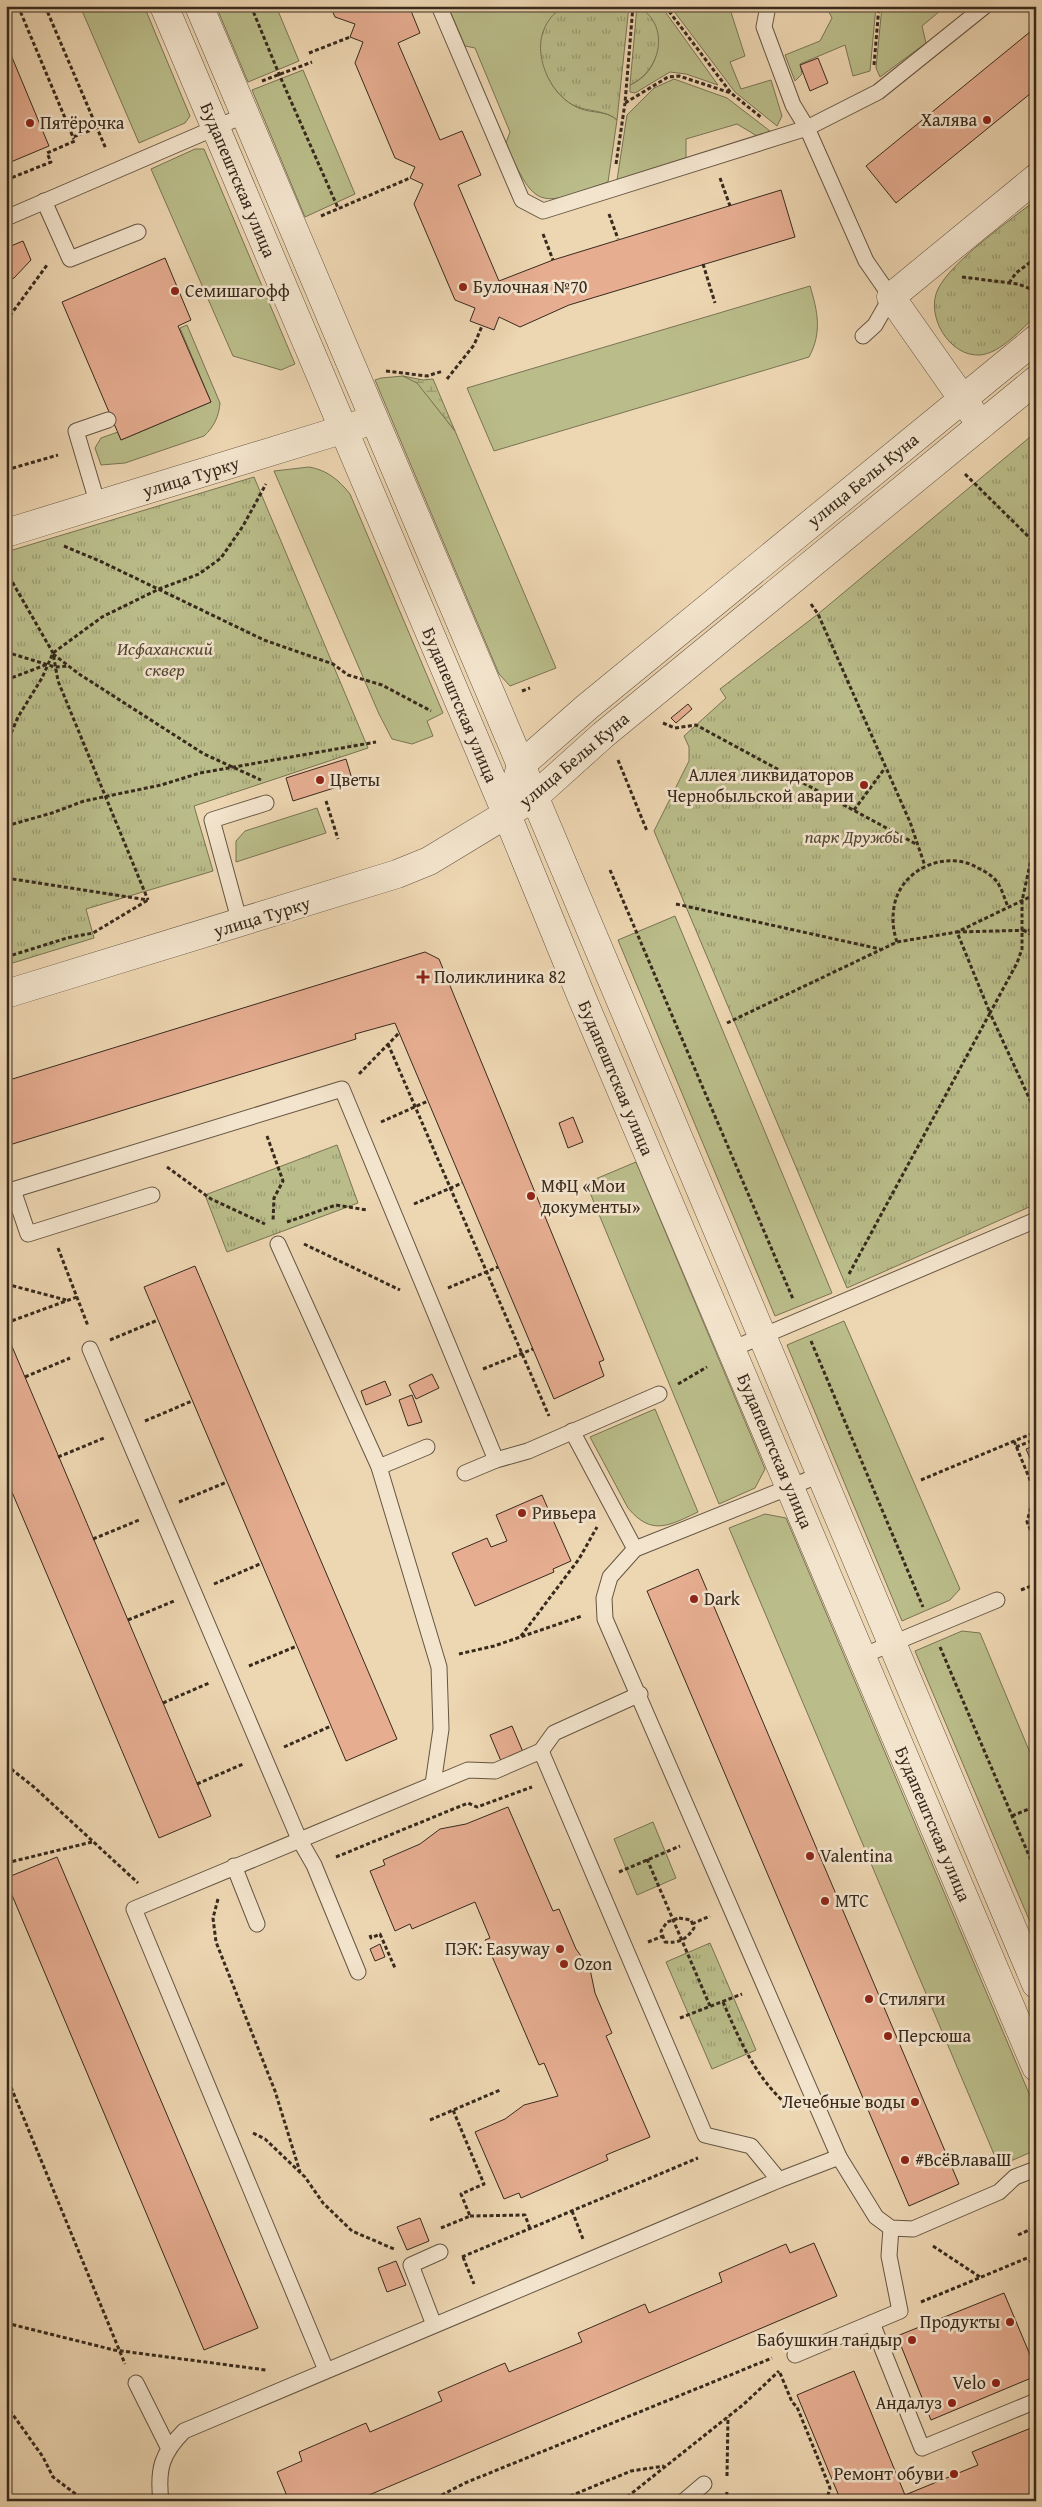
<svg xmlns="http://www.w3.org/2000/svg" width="1042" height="2507" font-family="'Gentium Book Plus',serif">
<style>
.grass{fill:#babd8a;stroke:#797454}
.wetland{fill:url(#wetland-marsh);stroke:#797454}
.park{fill:url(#park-tufts);stroke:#797454}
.building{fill:#e6ad91;stroke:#382a1d}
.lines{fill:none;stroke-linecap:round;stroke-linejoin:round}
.service-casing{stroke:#655542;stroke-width:17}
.minor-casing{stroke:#655542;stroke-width:29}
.tertiary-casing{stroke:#655542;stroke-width:29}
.path{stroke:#382a1d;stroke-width:3;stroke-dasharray:4 2.5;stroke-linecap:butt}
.service{stroke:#f3e4cd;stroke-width:15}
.minor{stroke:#f3e4cd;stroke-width:28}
.tertiary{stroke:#f3e4cd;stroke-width:28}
.poi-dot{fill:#8f2418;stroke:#f3e4cd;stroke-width:2}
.labels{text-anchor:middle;stroke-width:5;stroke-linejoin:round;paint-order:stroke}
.poi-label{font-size:18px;fill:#382a1d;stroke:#f3e4cd;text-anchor:start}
.street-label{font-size:18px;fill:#382a1d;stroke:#f3e4cd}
.park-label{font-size:18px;font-style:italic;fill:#524733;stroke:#f3e4cd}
</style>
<defs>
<pattern id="wetland-marsh" width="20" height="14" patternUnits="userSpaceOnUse" patternTransform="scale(1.25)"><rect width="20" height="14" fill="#babd8a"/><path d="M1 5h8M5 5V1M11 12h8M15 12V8" fill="none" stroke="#989a70"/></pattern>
<pattern id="park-tufts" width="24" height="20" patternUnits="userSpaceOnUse" patternTransform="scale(1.25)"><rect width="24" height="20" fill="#babd8a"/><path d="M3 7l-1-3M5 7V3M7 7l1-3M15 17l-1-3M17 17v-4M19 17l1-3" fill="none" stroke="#989a70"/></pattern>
</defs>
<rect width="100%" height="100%" fill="#edd6b2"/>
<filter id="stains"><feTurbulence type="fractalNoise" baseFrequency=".004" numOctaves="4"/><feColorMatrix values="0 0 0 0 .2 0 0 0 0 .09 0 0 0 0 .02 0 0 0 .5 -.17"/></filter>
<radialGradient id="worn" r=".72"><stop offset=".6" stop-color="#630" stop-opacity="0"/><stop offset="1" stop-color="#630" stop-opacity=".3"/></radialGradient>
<g class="grass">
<path d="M 80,6 L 144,6 L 190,116 L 185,123 L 139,143 Z"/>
<path d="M 216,6 L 276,6 L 299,61 L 248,82 Z"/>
<path d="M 448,6 L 563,6 C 548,20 549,28 545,47 C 539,72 557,100 581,109 C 592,113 608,111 617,120 L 608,182 C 541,205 536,214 506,143 L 510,132 L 475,48 L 465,46 Z"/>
<path d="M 638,6 L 661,6 L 718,85 L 686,74 L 670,72 L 635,93 L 630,92 L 630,85 C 664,70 665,29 638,6 Z"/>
<path d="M 670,6 L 729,6 L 745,56 L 730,62 L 741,89 L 771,80 L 782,116 L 777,126 L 735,92 Z"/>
<path d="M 826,6 L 876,6 L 870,71 L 853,76 L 845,45 L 800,64 L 802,74 L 795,81 L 785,55 L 820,41 L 832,18 Z"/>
<path d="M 882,6 L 946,6 L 922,26 L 926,43 L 880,77 L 876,68 Z"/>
<path d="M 303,70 L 355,194 L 305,217 L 252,90 Z"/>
<path d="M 674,79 L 727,98 L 770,131 L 757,136 L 737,124 L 686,139 L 686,158 L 617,180 L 627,115 L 654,88 Z"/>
<path d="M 195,149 L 204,149 L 295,364 L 281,370 L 233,356 L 151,169 Z"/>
<path d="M 810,286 C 818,312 822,333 809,357 L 494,451 L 467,388 Z"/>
<path d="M 187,325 L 220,403 C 219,416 214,427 204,436 L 125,463 L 101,465 L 95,448 L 101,438 L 118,432 L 121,440 L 211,402 L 180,328 Z"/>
<path d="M 403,376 L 417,382 L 455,431 L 556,668 L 510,686 L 499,674 L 375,380 L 381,378 Z"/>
<path d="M 309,467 C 327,470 339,480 350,494 L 443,713 L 427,721 L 433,736 L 412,744 L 392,739 L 379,714 L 274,471 Z"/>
<path d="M 317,808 L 326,833 L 236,862 L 236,841 L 245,831 Z"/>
<path d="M 675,916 L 832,1293 L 775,1316 L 618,940 Z"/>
<path d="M 636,1162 L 765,1469 L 755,1488 L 719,1504 L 586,1183 Z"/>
<path d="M 844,1321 L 960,1589 L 950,1600 L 902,1621 L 787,1345 Z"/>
<path d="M 655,1409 L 698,1512 C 670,1525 652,1537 628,1508 L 590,1437 Z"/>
<path d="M 765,1514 L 786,1518 L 1036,2110 L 1036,2150 L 999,2166 L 729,1528 Z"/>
<path d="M 962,1631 L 980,1633 L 1036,1767 L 1036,1936 L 915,1651 Z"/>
<path d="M 653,1822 L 676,1878 L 637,1895 L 614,1839 Z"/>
</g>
<path class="wetland" d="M 403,376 L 423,380 L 433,379 L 455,431 L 417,383 Z"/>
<g class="park">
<path d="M 629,6 L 617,120 C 607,110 587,112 573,105 C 549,92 532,53 545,27 C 549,18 556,12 563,6 Z"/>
<path d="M 637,6 C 671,24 662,70 630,85 Z"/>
<path d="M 1036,200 L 1036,316 C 1021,329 1001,353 980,355 C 949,357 925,315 938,289 C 951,262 1010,220 1036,200 Z"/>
<path d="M 1036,432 L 1036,1204 L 847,1288 L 654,831 L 689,761 L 689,747 L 684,736 L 726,698 L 720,689 L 818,614 Z"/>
<path d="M 254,477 L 368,748 L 194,806 L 213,871 L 86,909 L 94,938 L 6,965 L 6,552 Z"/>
<path d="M 337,1145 L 358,1203 L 227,1252 L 205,1195 Z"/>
<path d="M 710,1943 L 756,2050 L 712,2069 L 666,1962 Z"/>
</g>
<g class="building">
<path d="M 330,6 L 409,6 L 420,33 L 398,43 L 440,140 L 462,131 L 481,175 L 458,185 L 499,281 L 553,260 L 781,190 L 795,237 L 569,305 L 520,327 L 499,317 L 494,330 L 470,321 L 475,308 L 455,300 L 414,204 L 423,184 L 410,178 L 415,167 L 395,158 L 355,63 L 363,42 L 350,37 L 355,24 L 335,17 Z"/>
<path d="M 1036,27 L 1036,89 L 896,203 L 866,166 Z"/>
<path d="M 6,43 L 49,146 L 6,164 Z"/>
<path d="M 818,58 L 828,83 L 810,91 L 800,65 Z"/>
<path d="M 23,241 L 31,260 L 14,278 L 6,282 L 6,248 Z"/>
<path d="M 165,258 L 191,320 L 178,326 L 211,402 L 121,440 L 62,302 Z"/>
<path d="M 688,704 L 692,709 L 676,723 L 671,718 Z"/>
<path d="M 346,759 L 353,782 L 293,801 L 286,778 Z"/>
<path d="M 425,952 L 439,959 L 604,1360 L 599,1362 L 604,1376 L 554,1399 L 395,1023 L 355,1034 L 356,1039 L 6,1146 L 6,1081 Z"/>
<path d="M 573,1117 L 583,1142 L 568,1148 L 559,1123 Z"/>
<path d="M 195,1266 L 397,1739 L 346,1761 L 144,1287 Z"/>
<path d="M 11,1344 L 211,1816 L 159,1838 L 6,1478 L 6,1346 Z"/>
<path d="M 432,1374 L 439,1388 L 416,1399 L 409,1385 Z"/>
<path d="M 385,1381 L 391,1395 L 366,1405 L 361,1391 Z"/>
<path d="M 412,1395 L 422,1422 L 408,1426 L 399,1400 Z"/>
<path d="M 1036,1445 L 1036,1472 L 1026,1449 Z"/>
<path d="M 542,1495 L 571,1561 L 553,1569 L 554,1572 L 475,1606 L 452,1553 L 487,1538 L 491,1547 L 507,1541 L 496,1515 Z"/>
<path d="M 698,1569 L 959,2184 L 909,2206 L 647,1591 Z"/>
<path d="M 512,1726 L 523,1752 L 501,1761 L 490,1735 Z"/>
<path d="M 508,1807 L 553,1911 L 559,1909 L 576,1949 L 590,1969 L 595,1993 L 612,2033 L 606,2036 L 650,2137 L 606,2155 L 608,2160 L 521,2198 L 519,2193 L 504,2199 L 475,2132 L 505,2119 L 524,2105 L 558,2096 L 544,2063 L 539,2065 L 485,1940 L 490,1938 L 475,1902 L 412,1929 L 410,1924 L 395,1931 L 370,1871 L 385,1865 L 383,1860 L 420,1844 L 440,1829 L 466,1824 Z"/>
<path d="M 57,1857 L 258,2328 L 204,2350 L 6,1881 L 6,1878 Z"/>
<path d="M 380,1944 L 385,1957 L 375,1961 L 370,1949 Z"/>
<path d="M 420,2218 L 429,2241 L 407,2250 L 397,2227 Z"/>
<path d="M 814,2243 L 837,2296 L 355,2501 L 289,2501 L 277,2472 L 302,2461 L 299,2452 L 366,2423 L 370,2432 L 442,2401 L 438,2392 L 505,2363 L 509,2372 L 582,2342 L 578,2333 L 645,2304 L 649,2313 L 722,2282 L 719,2273 L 786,2244 L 790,2253 Z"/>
<path d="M 396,2261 L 406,2285 L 387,2292 L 378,2268 Z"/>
<path d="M 1004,2293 L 1036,2369 L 1036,2376 L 931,2420 L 897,2336 Z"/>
<path d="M 854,2371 L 905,2495 L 978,2465 L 972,2452 L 1036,2426 L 1036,2501 L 841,2501 L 797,2395 Z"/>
</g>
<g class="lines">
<g class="service-casing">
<g id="service">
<path d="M 439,6 L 522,200 L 543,211 L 807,128 L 878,92 L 985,6"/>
<path d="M 768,6 L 764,27 L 793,105 L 807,128 L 866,261 L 891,297 L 875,325 L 863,336"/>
<path d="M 44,201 L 70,259 L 138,232"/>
<path d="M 6,218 L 245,115"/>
<path d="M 98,505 L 76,431 L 108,420"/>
<path d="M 240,923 L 212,820 L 266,803"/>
<path d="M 13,1190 L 28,1234 L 152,1195"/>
<path d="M 6,1192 L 342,1089 L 496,1460"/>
<path d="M 278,1244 L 379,1467 L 439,1667 L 441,1729 L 433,1784"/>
<path d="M 90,1349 L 299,1839 L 314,1865 L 358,1972"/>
<path d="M 732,1349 L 1036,1220"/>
<path d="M 572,1431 L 635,1549"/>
<path d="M 379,1467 L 427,1447"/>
<path d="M 465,1473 L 496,1460 L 528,1451 L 659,1394"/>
<path d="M 820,1475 L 635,1549 L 610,1577 L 604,1598 L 605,1619 L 839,2157"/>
<path d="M 862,1656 L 997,1600"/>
<path d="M 541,1751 L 705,2135 L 751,2146 L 779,2180"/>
<path d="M 234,1866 L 257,1924"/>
<path d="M 872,2323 L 922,2448 L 1036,2401"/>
<path d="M 434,2325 L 411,2265 L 440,2252"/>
<path d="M 795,2355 L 900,2311 L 889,2256 L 891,2228"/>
<path d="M 326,2370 L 134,1909 L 468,1770 L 495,1771 L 541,1751 L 554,1733 L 640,1694"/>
<path d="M 136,2383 L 168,2447"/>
<path d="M 161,2501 C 157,2469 162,2453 184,2431 L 779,2180 L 839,2157 L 876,2217 L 891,2228 L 913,2229 L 999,2192 L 1015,2177 L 1036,2169"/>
<path d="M 684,2501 L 704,2484"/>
</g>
</g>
<g class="minor-casing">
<g id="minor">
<path d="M 164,6 L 507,815"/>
<path d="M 199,6 L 521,765"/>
<path d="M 981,425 L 891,297 L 1036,178"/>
<path d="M 6,533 L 361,424"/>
</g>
</g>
<g class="tertiary-casing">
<g id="tertiary">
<path d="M 521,765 L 1036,1984"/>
<path d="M 516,783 L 521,765 L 587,707 L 1036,339"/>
<path d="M 507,815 L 582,998 L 1036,2067"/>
<path d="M 6,994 L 397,874 L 429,861 L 533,798 L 603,735 L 1036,380"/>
</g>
</g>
<g class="path">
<path d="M 18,6 L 73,137 L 97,128"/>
<path d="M 45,6 L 106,149"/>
<path d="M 251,6 L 279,74 L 338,208"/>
<path d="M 633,6 L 625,103 L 668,77 L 679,76 L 731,93"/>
<path d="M 665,6 L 731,93 L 762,118"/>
<path d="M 309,53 L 350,37"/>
<path d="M 874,65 L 879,6"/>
<path d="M 262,81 L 312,62"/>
<path d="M 616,164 L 625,103"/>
<path d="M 720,178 L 730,206"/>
<path d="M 6,180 L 51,162 L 47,153 L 75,141 L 73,138"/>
<path d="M 609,214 L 618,239"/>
<path d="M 321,216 L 410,178"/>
<path d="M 543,234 L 553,260"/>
<path d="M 703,264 L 715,303"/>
<path d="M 962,277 L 1018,284 L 1036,291"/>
<path d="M 1009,283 L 1016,273 L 1036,258"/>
<path d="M 6,321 L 47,265"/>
<path d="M 386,371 L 427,376 L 443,371"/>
<path d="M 447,379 L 474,345 L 482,326"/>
<path d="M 6,470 L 58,455"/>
<path d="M 965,474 L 1036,544"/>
<path d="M 64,546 L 102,562 L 264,640 L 333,664 L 348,675 L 382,685 L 431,711"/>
<path d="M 6,571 L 53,653 L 58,681 L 148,900"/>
<path d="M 811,604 L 818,614 L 910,822 L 925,866"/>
<path d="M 6,652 L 55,667 L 68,666"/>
<path d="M 53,654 L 79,674 L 204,754 L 261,780"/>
<path d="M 6,680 L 48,664"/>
<path d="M 522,691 L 530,688"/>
<path d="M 663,723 L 675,728 L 696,725 L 916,844"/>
<path d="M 6,745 L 18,717 L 42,678 L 53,653 L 102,617 L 159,589 L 199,574 L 221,558 L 243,526 L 266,484"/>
<path d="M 618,760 L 647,831"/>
<path d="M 326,801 L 338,839"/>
<path d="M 854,810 L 885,768"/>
<path d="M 6,826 L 52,813 L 84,801 L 161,785 L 200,773 L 376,742"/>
<path d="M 1036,837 L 1022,901 L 1022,949 L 1017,963 L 990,1013 L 1036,1113"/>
<path d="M 610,870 L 793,1299"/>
<path d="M 6,878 L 148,900"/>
<path d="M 676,904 L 880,949"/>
<path d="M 1023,930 L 1036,937"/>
<path d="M 897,942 C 893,930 892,920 894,907 C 900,869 946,849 978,868 C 986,872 995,877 999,885 C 1003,892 1005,900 1008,907"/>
<path d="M 6,957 L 67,938 L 93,933 L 148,900"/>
<path d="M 727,1023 L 897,942 L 957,932 L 1036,894"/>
<path d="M 388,1044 L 549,1416"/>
<path d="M 359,1074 L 399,1033"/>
<path d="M 381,1122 L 428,1101"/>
<path d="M 267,1136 L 283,1181 L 274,1198 L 273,1221"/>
<path d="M 167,1167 L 211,1199 L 265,1224"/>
<path d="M 414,1204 L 462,1183"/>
<path d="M 287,1222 L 336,1205 L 367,1210"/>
<path d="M 304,1244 L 400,1290"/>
<path d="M 58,1248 L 88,1326"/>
<path d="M 849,1274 L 990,1013 L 957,932 L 1036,930"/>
<path d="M 6,1284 L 66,1300"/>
<path d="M 448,1288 L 498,1267"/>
<path d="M 6,1323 L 77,1297"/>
<path d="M 110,1340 L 158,1320"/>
<path d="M 811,1341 L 923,1607"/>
<path d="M 483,1369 L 533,1349"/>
<path d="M 25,1377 L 70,1358"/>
<path d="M 678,1384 L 707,1367"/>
<path d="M 145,1421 L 192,1401"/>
<path d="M 1014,1441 L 1035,1492 L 1027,1522 L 1036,1542"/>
<path d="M 1016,1447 L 1036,1439"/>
<path d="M 58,1457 L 104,1438"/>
<path d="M 921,1480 L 1036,1432"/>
<path d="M 179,1502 L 227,1482"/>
<path d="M 93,1539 L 139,1520"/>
<path d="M 214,1584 L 262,1563"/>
<path d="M 1021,1590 L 1036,1584"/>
<path d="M 128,1620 L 174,1601"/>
<path d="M 521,1636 L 579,1559 L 597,1527"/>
<path d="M 940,1647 L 1036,1872"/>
<path d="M 459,1654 L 494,1646 L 582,1616"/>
<path d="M 249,1666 L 297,1646"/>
<path d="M 163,1703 L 209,1683"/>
<path d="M 284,1747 L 331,1726"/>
<path d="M 6,1765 L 34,1787 L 138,1883"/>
<path d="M 197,1784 L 243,1764"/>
<path d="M 1012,1816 L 1036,1806"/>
<path d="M 336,1857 L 468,1803 L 477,1807 L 532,1787"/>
<path d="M 647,1859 L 710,2006"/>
<path d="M 6,1863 L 92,1842"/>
<path d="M 619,1872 L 680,1846"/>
<path d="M 218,1899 L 213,1918 L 216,1942 L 275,2091 L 300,2172"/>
<path d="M 679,1918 L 691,1920 L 694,1928 C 686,1940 679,1943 665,1942 L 661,1931 L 667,1922 Z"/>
<path d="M 692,1924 L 710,1916"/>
<path d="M 370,1935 L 371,1938 L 380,1934 L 395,1968"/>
<path d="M 648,1942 L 663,1936"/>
<path d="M 723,2002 C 740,2041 757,2081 792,2109"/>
<path d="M 680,2018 L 742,1994"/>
<path d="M 6,2075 L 125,2364"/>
<path d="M 430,2120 L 500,2090"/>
<path d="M 253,2133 L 265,2139 L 305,2177 L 323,2203 L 352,2231 L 394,2249"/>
<path d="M 572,2211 L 583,2239"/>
<path d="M 470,2216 L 525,2215 L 530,2229"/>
<path d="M 441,2228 L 470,2216 L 461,2194 L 484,2184 L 453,2110"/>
<path d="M 1018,2235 L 1036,2227"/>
<path d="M 933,2246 L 980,2277"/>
<path d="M 462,2257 L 698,2158"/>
<path d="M 463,2257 L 474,2284"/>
<path d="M 1029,2262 L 1036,2259"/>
<path d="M 921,2302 L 1027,2258"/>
<path d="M 6,2323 L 114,2350 L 266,2370"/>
<path d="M 780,2373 L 792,2402 L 797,2407 L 830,2488 L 828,2495 L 830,2501"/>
<path d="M 6,2405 L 43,2457 L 53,2477 L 85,2501"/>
<path d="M 6,2417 L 6,2431"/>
<path d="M 727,2476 L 728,2417"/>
<path d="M 430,2501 L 465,2483 L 772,2358"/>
<path d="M 558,2501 L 631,2471 L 664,2466"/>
<path d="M 622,2501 L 744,2404 L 779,2371"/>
<path d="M 726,2501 L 727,2492"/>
</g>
<use href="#service" class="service"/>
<use href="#minor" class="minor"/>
<use href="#tertiary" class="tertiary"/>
</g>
<g class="poi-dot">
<circle cx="987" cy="120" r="5"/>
<circle cx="30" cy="123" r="5"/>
<circle cx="463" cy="287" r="5"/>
<circle cx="175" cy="291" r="5"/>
<circle cx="320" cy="780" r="5"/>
<circle cx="864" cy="785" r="5"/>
<path d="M420.5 969.5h5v5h5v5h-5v5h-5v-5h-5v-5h5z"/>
<circle cx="531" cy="1196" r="5"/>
<circle cx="522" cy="1513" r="5"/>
<circle cx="694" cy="1599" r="5"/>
<circle cx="810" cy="1856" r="5"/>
<circle cx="825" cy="1901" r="5"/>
<circle cx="560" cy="1949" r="5"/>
<circle cx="564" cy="1964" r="5"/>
<circle cx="869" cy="1999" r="5"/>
<circle cx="888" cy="2036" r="5"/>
<circle cx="915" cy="2102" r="5"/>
<circle cx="905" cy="2160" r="5"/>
<circle cx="1010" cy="2322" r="5"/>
<circle cx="912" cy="2340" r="5"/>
<circle cx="996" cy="2383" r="5"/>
<circle cx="952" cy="2403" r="5"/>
<circle cx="954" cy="2474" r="5"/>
</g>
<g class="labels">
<g class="poi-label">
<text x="977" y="126" text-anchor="end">Халява</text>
<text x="40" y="129">Пятёрочка</text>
<text x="473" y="293">Булочная №70</text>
<text x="185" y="297">Семишагофф</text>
<text x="854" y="781" text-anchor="end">Аллея ликвидаторов<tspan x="854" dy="21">Чернобыльской аварии</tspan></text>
<text x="330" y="786">Цветы</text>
<text x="434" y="983">Поликлиника 82</text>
<text x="541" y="1192">МФЦ «Мои<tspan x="541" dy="21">документы»</tspan></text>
<text x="532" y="1519">Ривьера</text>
<text x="704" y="1605">Dark</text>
<text x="820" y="1862">Valentina</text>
<text x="835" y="1907">МТС</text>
<text x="550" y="1955" text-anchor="end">ПЭК: Easyway</text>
<text x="574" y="1970">Ozon</text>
<text x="879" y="2005">Стиляги</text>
<text x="898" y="2042">Персюша</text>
<text x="905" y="2108" text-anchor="end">Лечебные воды</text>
<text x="915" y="2166">#ВсёВлаваШ</text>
<text x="1000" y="2328" text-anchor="end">Продукты</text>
<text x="902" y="2346" text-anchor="end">Бабушкин тандыр</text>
<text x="986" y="2389" text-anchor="end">Velo</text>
<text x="942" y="2409" text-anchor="end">Андалуз</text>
<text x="944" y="2480" text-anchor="end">Ремонт обуви</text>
</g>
<g class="street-label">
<text transform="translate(238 180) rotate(67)" y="6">Будапештская улица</text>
<text transform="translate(191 477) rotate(-17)" y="6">улица Турку</text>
<text transform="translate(863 480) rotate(-39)" y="6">улица Белы Куна</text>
<text transform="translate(460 705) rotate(67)" y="6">Будапештская улица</text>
<text transform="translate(574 760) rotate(-40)" y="6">улица Белы Куна</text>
<text transform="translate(262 917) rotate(-17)" y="6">улица Турку</text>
<text transform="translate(616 1078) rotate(67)" y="6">Будапештская улица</text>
<text transform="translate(775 1451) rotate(67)" y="6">Будапештская улица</text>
<text transform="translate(933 1824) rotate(67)" y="6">Будапештская улица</text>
</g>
<g class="park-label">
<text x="165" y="655">Исфаханский<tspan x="165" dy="21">сквер</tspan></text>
<text x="854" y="843">парк Дружбы</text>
</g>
</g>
<rect width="1042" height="2507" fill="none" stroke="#edd6b2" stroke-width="25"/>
<rect x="8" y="8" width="1027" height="2492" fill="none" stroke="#382a1d" stroke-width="2.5"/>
<rect x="12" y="12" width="1017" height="2482" fill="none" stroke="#382a1d"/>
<rect width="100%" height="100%" filter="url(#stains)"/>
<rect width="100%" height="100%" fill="url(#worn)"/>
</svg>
